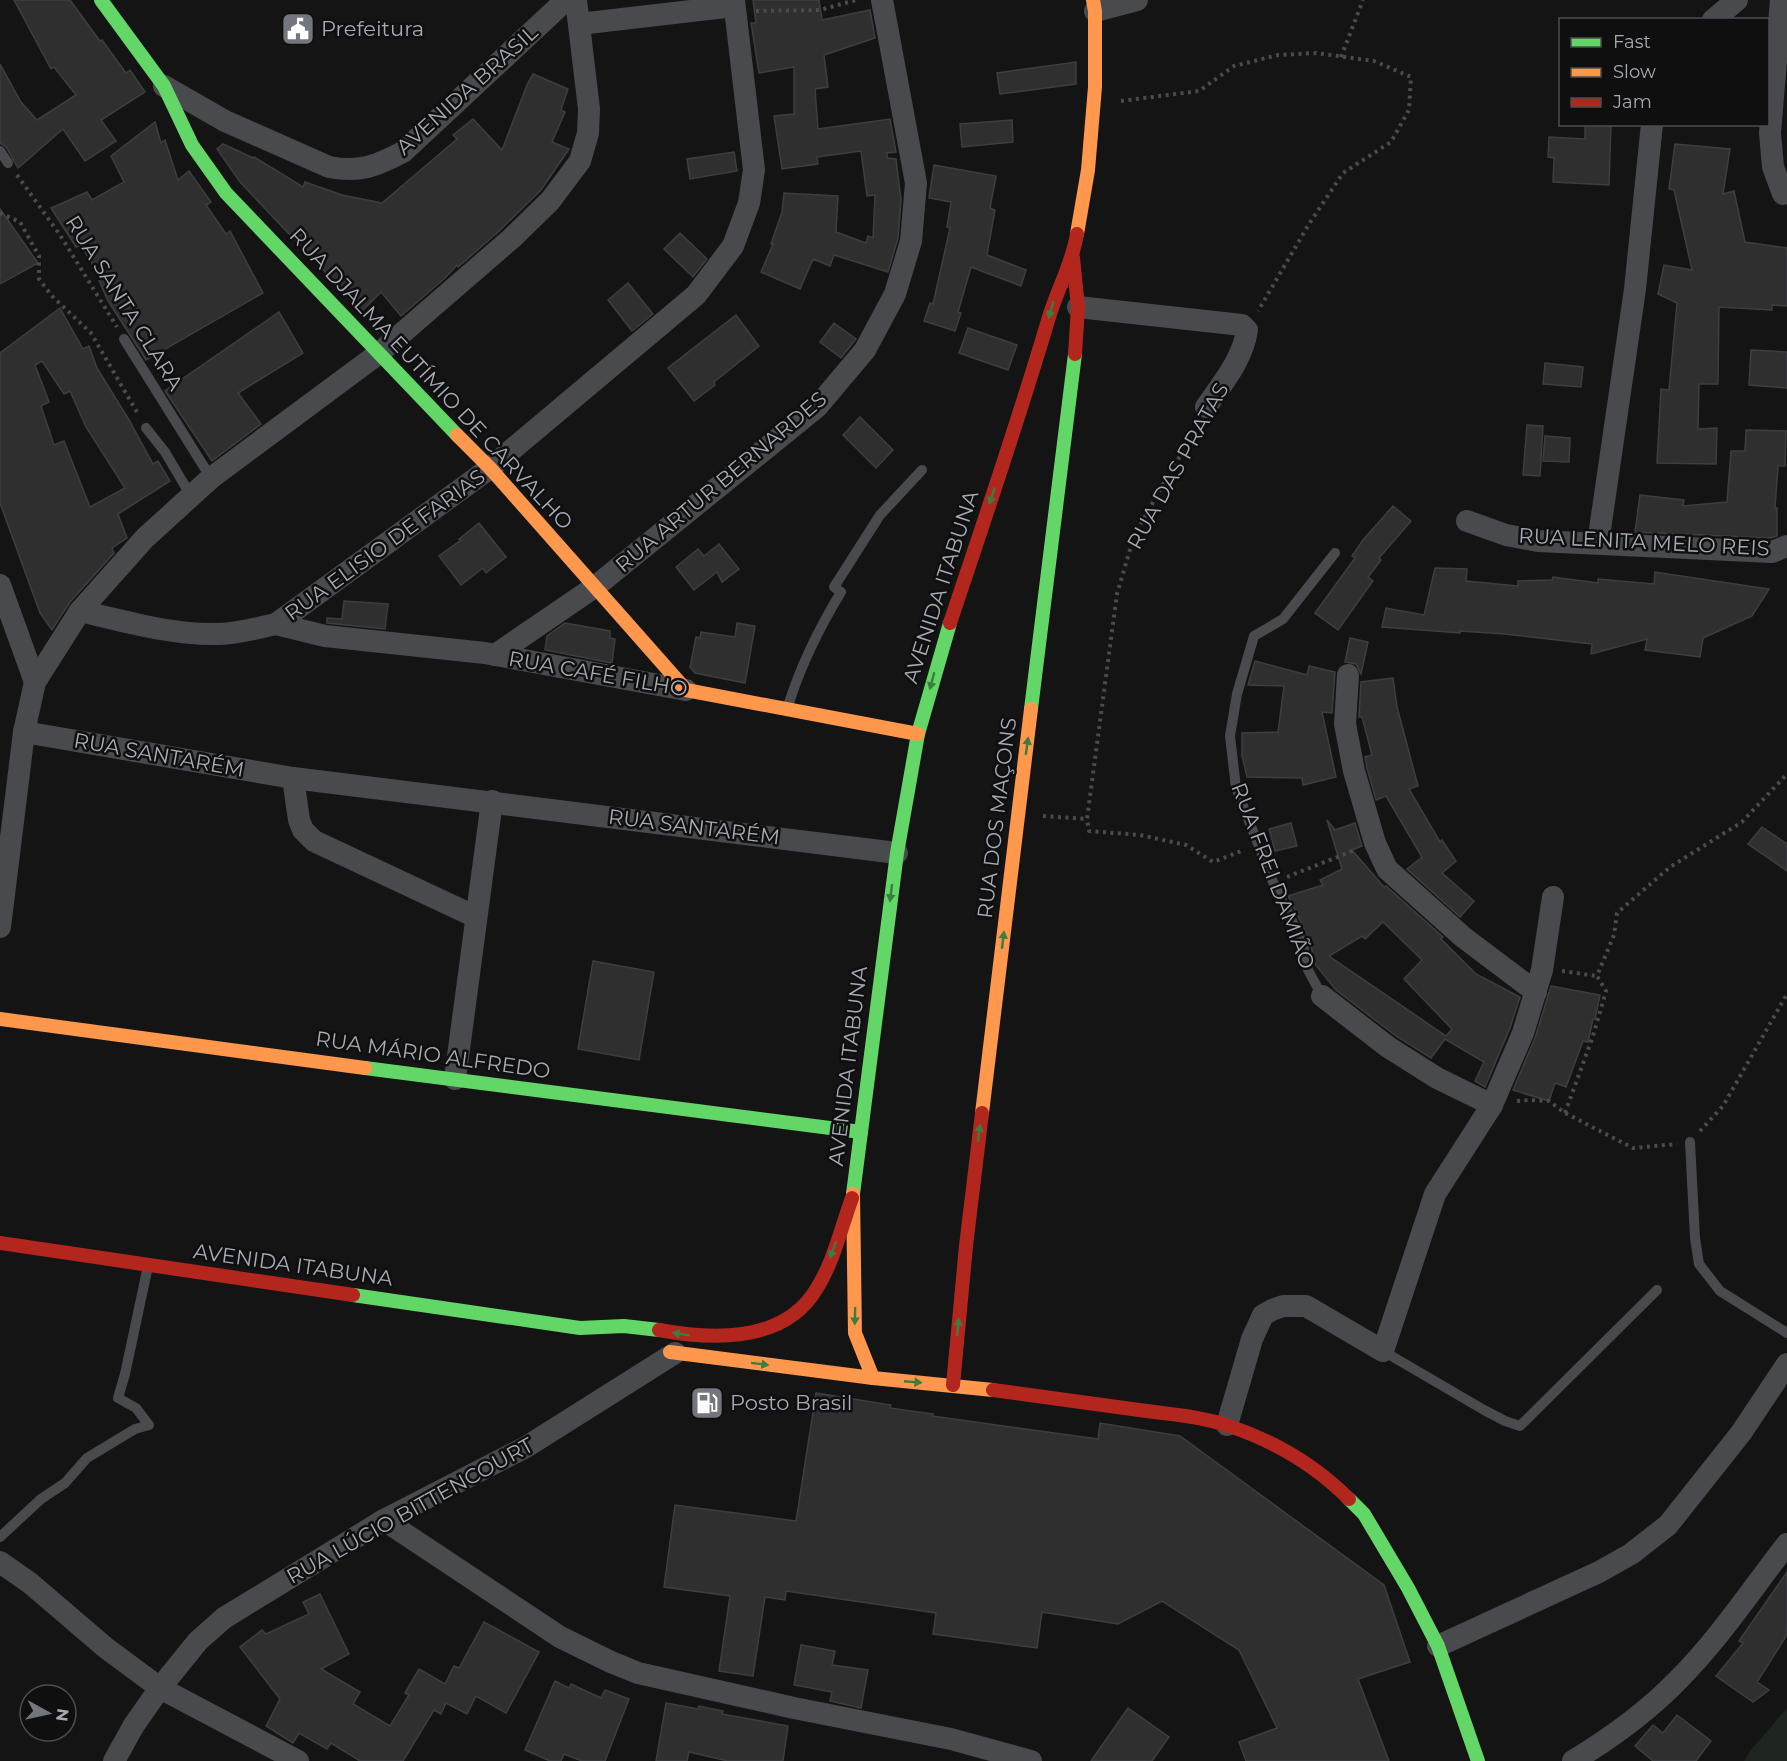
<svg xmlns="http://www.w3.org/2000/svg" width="1787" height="1761" font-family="Montserrat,sans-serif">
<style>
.green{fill:#1e251f}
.building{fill:#2f2f30;stroke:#3d3e41;stroke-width:1.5;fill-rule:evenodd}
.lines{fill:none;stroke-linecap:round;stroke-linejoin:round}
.path{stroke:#4a4b4f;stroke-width:4;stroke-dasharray:3 4.5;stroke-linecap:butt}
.lane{stroke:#494a4d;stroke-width:10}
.street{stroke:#494a4d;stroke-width:22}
.fast{stroke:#63d668;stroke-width:14}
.slow{stroke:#ff974d;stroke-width:14}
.jam{stroke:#b3261e;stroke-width:14}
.oneway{fill:#3d7c40}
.labels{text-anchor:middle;stroke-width:5;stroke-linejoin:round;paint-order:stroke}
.poi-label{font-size:21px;fill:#a6aab5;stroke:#0f0f10;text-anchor:start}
.street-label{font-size:21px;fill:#a6aab5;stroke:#0f0f10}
</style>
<rect width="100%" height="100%" fill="#141415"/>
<path class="green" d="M 1787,1708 L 1787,1761 L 1744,1761 L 1750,1751 Z"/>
<g class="building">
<path d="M 14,0 L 70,0 L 100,41 L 102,40 L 126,73 L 130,70 L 145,92 L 101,120 L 116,141 L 85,161 L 63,129 L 18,168 L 6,147 L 0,143 L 0,64 L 21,102 L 37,120 L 76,95 L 54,67 L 51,69 Z"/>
<path d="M 753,0 L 819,0 L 822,20 L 870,10 L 875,38 L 824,55 L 828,87 L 815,89 L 818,129 L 890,119 L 896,152 L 887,153 L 887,158 L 896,159 L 901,200 L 898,238 L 888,272 L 834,255 L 830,266 L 813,259 L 800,289 L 761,272 L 773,244 L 771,244 L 782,212 L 784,193 L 838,196 L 836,232 L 866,243 L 868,236 L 873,238 L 875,195 L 867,196 L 861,151 L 817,157 L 818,164 L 782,169 L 774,116 L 794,114 L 794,67 L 759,73 L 751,23 L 756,23 Z"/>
<path d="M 1076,62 L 1076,84 L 1000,94 L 997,73 Z"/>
<path d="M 533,74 L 568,89 L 561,110 L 565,112 L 552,142 L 569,149 L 541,190 L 498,232 L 458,267 L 457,265 L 445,278 L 401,316 L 381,292 L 362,311 L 240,182 L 217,149 L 223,144 L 253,158 L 254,157 L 303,187 L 305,182 L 342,195 L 382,203 L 457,139 L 453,135 L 473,119 L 502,150 L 527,85 Z"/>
<path d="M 1012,120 L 1013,142 L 962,147 L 960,124 Z"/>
<path d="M 155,122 L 161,143 L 165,140 L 178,180 L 189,171 L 211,202 L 206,205 L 226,234 L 230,231 L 263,293 L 146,360 L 108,301 L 99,280 L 101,279 L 81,245 L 76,247 L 51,208 L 87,192 L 92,200 L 124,182 L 111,156 Z"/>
<path d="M 1585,124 L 1611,124 L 1609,185 L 1553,182 L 1554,158 L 1548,157 L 1549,137 L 1585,139 Z"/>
<path d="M 1675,144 L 1730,149 L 1723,194 L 1734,191 L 1745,242 L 1787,248 L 1787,306 L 1772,305 L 1772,310 L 1719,307 L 1718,384 L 1699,384 L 1698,429 L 1717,428 L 1716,464 L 1657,463 L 1661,389 L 1669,390 L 1677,303 L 1658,294 L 1664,265 L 1692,270 L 1674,190 L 1669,189 Z"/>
<path d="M 734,152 L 737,171 L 690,179 L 687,159 Z"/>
<path d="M 934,165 L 996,176 L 990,208 L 995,210 L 987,255 L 1026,270 L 1021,286 L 971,267 L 958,312 L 961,313 L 955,331 L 924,321 L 930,303 L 933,304 L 950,228 L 947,227 L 951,202 L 929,198 Z"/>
<path d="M 0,209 L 38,263 L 0,284 Z"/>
<path d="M 680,233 L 707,259 L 693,277 L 664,249 Z"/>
<path d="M 628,283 L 653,314 L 632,331 L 608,300 Z"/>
<path d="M 60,308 L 83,349 L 89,346 L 97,368 L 129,420 L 153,464 L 158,461 L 170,481 L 118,514 L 127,538 L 112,548 L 114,553 L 70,602 L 52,630 L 40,613 L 0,503 L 0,353 ZM 42,361 L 64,394 L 70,391 L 86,427 L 125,488 L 90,507 L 64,441 L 54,445 L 41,406 L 49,402 L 35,365 Z"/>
<path d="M 279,312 L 303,353 L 238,393 L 261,424 L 212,461 L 165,391 Z"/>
<path d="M 736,315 L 759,346 L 714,382 L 715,385 L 694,401 L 668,368 Z"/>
<path d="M 834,323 L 856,339 L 841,358 L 820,342 Z"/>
<path d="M 968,328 L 1017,345 L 1008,370 L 959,353 Z"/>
<path d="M 1751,350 L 1787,352 L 1787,388 L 1749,385 Z"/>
<path d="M 1545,363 L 1583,367 L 1581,387 L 1543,384 Z"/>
<path d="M 860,417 L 893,450 L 876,468 L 843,435 Z"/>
<path d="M 1527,425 L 1543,426 L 1540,476 L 1523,475 Z"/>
<path d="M 1746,430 L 1786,431 L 1785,466 L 1778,466 L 1775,508 L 1777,508 L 1777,536 L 1770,538 L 1635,532 L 1640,495 L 1684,500 L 1683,506 L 1727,502 L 1731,451 L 1745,451 Z"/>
<path d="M 1545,436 L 1570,438 L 1569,462 L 1543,461 Z"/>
<path d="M 1393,506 L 1411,521 L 1379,558 L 1381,560 L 1368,577 L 1373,581 L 1338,630 L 1315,613 L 1355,558 L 1352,556 L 1363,540 Z"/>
<path d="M 479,523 L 506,557 L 486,573 L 483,568 L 461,585 L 439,556 L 461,540 L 459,539 Z"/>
<path d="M 719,544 L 739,569 L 722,582 L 717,572 L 694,590 L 676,567 L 698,549 L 704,556 Z"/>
<path d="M 1435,568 L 1467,569 L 1466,581 L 1518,586 L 1518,581 L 1552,580 L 1553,577 L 1598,583 L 1598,579 L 1654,584 L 1655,572 L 1769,589 L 1752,616 L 1703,638 L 1700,657 L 1645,650 L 1647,639 L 1591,654 L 1592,644 L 1505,634 L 1460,631 L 1460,633 L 1382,627 L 1386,608 L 1424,615 Z"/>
<path d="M 344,601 L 388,604 L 385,629 L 327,623 L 327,618 L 342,619 Z"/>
<path d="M 565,623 L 610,631 L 610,638 L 615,639 L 612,663 L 545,650 L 547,636 Z"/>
<path d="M 737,623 L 755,626 L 745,683 L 695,673 L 690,667 L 696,637 L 700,638 L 701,632 L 735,637 Z"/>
<path d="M 1350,638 L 1368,642 L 1361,674 L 1356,664 L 1345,662 Z"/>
<path d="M 1255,661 L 1307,675 L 1309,666 L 1335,672 L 1332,713 L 1322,712 L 1336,777 L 1303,785 L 1302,778 L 1247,777 L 1242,756 L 1242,733 L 1278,732 L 1284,686 L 1248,685 Z"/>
<path d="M 1393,678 L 1397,707 L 1418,786 L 1409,789 L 1440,842 L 1442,840 L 1456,861 L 1442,873 L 1474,901 L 1460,917 L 1407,869 L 1422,857 L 1386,796 L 1376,800 L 1367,768 L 1365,757 L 1372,755 L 1362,717 L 1359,717 L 1361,682 Z"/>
<path d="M 1327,820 L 1335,830 L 1355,823 L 1362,846 L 1352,850 L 1384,887 L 1386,886 L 1443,937 L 1441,939 L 1476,974 L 1520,997 L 1510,1028 L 1485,1087 L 1475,1081 L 1484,1062 L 1445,1039 L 1431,1058 L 1396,1036 L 1336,990 L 1315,964 L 1310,941 L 1288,896 L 1323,885 L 1320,880 L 1342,869 ZM 1383,922 L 1422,960 L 1404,979 L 1452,1029 L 1446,1036 L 1329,956 L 1362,936 L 1365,939 Z"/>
<path d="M 1291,823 L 1297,846 L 1275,851 L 1269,829 Z"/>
<path d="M 1762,827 L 1787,844 L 1787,871 L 1748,844 Z"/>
<path d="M 593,961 L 654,972 L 639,1060 L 578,1049 Z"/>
<path d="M 1551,986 L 1600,995 L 1595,1019 L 1593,1019 L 1588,1042 L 1583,1041 L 1566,1087 L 1555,1083 L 1549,1101 L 1513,1090 L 1535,1038 Z"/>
<path d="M 816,1393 L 891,1405 L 890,1408 L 933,1414 L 932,1416 L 1098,1439 L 1100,1423 L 1180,1436 L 1384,1585 L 1410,1662 L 1358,1679 L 1389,1761 L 1246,1761 L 1239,1742 L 1277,1728 L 1239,1650 L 1162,1601 L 1118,1624 L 1042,1612 L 1037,1648 L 933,1634 L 936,1613 L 786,1591 L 785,1600 L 765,1597 L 753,1676 L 719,1671 L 730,1596 L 664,1587 L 675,1505 L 796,1521 Z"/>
<path d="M 1787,1572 L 1787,1631 L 1785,1638 L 1757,1682 L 1769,1690 L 1753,1702 L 1716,1676 L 1743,1643 L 1739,1641 Z"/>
<path d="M 320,1594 L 349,1654 L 321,1669 L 360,1692 L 353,1704 L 390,1726 L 409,1695 L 405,1693 L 419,1669 L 445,1684 L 454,1666 L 459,1668 L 484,1622 L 539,1652 L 506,1713 L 476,1696 L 467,1714 L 446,1703 L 441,1714 L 434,1710 L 403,1761 L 360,1761 L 331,1743 L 327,1749 L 299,1733 L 293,1743 L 266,1726 L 280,1699 L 240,1647 L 262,1630 L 266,1634 L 309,1614 L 303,1602 Z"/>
<path d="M 801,1645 L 835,1651 L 832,1665 L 868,1670 L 861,1708 L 830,1701 L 832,1692 L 794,1685 Z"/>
<path d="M 555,1681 L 569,1688 L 571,1684 L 601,1698 L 605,1690 L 629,1699 L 605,1761 L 582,1761 L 564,1754 L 561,1761 L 550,1761 L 525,1750 Z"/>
<path d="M 666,1703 L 698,1709 L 699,1706 L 723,1711 L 722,1714 L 788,1726 L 783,1761 L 728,1761 L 689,1752 L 687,1761 L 656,1761 Z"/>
<path d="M 1128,1708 L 1169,1737 L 1152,1761 L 1091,1761 Z"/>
<path d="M 1677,1715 L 1711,1741 L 1696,1761 L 1653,1761 L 1635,1746 L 1653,1725 L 1663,1733 Z"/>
</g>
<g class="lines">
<g class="path">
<path d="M 756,11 L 820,10 L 856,0"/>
<path d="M 1341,57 L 1363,0"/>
<path d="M 1121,101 L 1199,91 L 1234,66 L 1278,55 L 1316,53 L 1374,61 L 1411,77 L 1409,110 L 1391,142 L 1343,173 L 1309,224 L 1258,311"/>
<path d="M 17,175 L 60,235 L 117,327"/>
<path d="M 0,213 L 20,222 L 39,256 L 39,279 L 52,296 L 91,333 L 138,414"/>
<path d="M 1201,426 L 1174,465 L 1134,536 L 1117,594 L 1087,819 L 1089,831 L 1140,835 L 1186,845 L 1213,862 L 1244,850"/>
<path d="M 1043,816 L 1087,819"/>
<path d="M 1287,877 L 1355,850"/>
<path d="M 1562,971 L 1597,976"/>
<path d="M 1517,1101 L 1529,1100 L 1549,1101 L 1565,1113 L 1633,1148 L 1677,1144"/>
<path d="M 1565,1113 L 1593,1036 L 1606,991 L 1597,976 L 1614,935 L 1617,913 L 1670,867 L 1742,822 L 1787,774"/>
<path d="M 1700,1131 L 1723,1106 L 1787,994"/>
</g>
<g class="lane">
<path d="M 0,151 L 8,163"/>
<path d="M 124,339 L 211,478"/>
<path d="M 146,428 L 165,452 L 191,496"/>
<path d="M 788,706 C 801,664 818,630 841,592 L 834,587 L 880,515 L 922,470"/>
<path d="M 1322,996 L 1308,970 L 1303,944 L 1273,882 L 1236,788 L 1230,736 L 1237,694 L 1254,636 L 1283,619 L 1335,553"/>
<path d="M 1690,1142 L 1695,1238 L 1699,1264 L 1720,1291 L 1787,1333"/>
<path d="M 1383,1351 L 1484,1410 L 1505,1421 L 1520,1426 L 1657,1290"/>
<path d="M 0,1537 L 41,1499 L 65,1483 L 87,1458 L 135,1429 L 149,1425 L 136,1408 L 118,1398 L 125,1374 L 148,1266"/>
</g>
<g class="street">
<path d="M 1781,0 L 1770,133 L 1773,167 L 1783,194"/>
<path d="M 1095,11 L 1137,0"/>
<path d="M 1713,20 L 1737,0"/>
<path d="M 579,24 L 734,6"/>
<path d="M 164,86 L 225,121 L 329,167 C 360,173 376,166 403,152 L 566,0"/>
<path d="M 1078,307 L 1242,325 L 1247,330 C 1243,359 1222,384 1206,407"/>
<path d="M 1467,521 L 1506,535 L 1538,541 L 1772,552 L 1787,546"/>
<path d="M 1598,543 L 1635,289 L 1652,124"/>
<path d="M 0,585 L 35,682"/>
<path d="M 80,611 C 124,621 171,635 217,634 C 237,634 257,628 276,624 L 490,468 L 696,295 L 733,246 L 749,203 L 754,170 L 734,0"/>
<path d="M 276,624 L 325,636 L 485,653 L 686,690"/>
<path d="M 495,655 L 596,586 L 817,407 L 865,350 L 895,294 L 911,241 L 916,183 L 882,0"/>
<path d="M 1348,675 L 1345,724 L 1354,771 L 1375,843 L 1387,869 L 1463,937 L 1536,992"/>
<path d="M 24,732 L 293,778 L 897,853"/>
<path d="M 293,778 L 299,820 L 303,830 L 314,841 L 476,917"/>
<path d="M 0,927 L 24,732 L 35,682 L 80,611 L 145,538 L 211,478 L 378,354 L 512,238 L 550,201 L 580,161 L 588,133 L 589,109 L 576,0"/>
<path d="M 1322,996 L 1388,1047 L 1437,1078 L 1492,1105"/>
<path d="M 455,1079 L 492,801"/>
<path d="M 1227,1425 L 1252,1339 L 1263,1315 L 1272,1310 L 1283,1306 L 1306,1306 L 1383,1351 L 1435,1194 L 1492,1105 L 1523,1033 L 1542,970 L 1553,897"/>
<path d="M 384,1520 L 560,1637 L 611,1662 L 638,1673 L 794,1708 L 951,1739 L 1031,1761"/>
<path d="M 0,1562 L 30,1583 L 106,1648 L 160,1688 L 298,1761"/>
<path d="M 1438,1646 L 1599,1572 L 1631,1554 L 1668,1525 L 1741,1433 L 1787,1364"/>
<path d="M 114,1761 L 134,1725 L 160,1688 L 198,1641 L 224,1618 L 384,1520 L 526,1447 L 675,1353"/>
<path d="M 1573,1761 C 1611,1738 1647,1712 1678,1680 C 1719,1639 1752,1589 1787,1544"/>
</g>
<g class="fast">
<path d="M 101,0 L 164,86 L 192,145 L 226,193 L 457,435"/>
<path d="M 1031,709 L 1075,354"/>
<path d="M 365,1068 L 861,1132"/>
<path d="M 853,1194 L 897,853 L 918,734 L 950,623"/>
<path d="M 353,1295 L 580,1328 L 624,1326 L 659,1330"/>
<path d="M 1349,1499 L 1364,1514 L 1408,1588 L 1438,1646 L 1478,1761"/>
</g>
<g class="slow">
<path d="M 1077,234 L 1088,170 L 1095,87 L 1095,11 L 1093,0"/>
<path d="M 457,435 L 490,468 L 686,690 L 918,734"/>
<path d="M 0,1019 L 365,1068"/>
<path d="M 982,1113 L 1031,709"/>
<path d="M 853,1194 L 855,1333 L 873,1378 L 993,1390"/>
<path d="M 670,1352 L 873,1378"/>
</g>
<g class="jam">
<path d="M 1073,258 L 1078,307 L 1075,354"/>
<path d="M 950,623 C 984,521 1019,419 1049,317 C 1058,288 1072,264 1077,234"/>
<path d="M 0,1243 L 353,1295"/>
<path d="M 659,1330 C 713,1340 785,1343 817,1288 C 834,1261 841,1228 852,1198"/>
<path d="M 953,1385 L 966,1246 L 982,1113"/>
<path d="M 993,1390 C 1042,1397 1090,1403 1139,1410 C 1168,1414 1200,1416 1229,1426 C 1274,1441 1316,1466 1349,1499"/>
</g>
</g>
<defs><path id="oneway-solid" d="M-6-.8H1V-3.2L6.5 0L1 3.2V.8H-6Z" transform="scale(1.5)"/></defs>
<g class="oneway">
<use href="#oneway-solid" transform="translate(1051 310) rotate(107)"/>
<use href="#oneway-solid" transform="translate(992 496) rotate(108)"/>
<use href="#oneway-solid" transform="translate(932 681) rotate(105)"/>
<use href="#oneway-solid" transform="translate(1027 746) rotate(-82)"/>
<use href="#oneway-solid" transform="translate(891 893) rotate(97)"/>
<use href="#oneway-solid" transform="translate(1003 940) rotate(-83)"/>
<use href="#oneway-solid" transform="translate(979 1133) rotate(-83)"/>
<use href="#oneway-solid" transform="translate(833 1250) rotate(110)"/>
<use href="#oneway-solid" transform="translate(855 1316) rotate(91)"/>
<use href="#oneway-solid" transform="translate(958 1327) rotate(-85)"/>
<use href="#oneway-solid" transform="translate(681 1334) rotate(-171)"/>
<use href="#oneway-solid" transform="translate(760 1364) rotate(7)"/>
<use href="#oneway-solid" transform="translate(913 1382) rotate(5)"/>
</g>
<defs>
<g id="civic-square" transform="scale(1.725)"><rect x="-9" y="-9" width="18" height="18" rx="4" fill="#73767d" stroke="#0f0f10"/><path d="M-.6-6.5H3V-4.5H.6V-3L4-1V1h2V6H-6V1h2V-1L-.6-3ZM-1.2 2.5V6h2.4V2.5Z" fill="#fff"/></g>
<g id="fuel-square" transform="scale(1.725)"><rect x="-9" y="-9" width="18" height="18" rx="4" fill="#73767d" stroke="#0f0f10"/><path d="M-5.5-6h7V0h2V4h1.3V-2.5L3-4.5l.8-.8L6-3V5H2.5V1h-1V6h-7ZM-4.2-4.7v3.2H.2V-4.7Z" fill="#fff"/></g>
</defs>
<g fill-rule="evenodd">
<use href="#civic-square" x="298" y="29"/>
<use href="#fuel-square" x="707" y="1403"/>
</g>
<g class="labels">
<g class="poi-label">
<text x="321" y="36">Prefeitura</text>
<text x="730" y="1410">Posto Brasil</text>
</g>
<g class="street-label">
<text transform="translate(467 90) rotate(-42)" y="7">AVENIDA BRASIL</text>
<text transform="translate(124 303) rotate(58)" y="7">RUA SANTA CLARA</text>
<text transform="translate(431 379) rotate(47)" y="7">RUA DJALMA EUTÍMIO DE CARVALHO</text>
<text transform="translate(1178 466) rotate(-61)" y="7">RUA DAS PRATAS</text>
<text transform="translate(721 482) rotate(-40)" y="7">RUA ARTUR BERNARDES</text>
<text transform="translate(1644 542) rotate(3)" y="7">RUA LENITA MELO REIS</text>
<text transform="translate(385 545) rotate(-36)" y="7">RUA ELISIO DE FARIAS</text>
<text transform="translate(941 587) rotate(-72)" y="7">AVENIDA ITABUNA</text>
<text transform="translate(598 674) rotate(10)" y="7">RUA CAFÉ FILHO</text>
<text transform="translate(159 755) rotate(10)" y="7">RUA SANTARÉM</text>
<text transform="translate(997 818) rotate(-83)" y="7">RUA DOS MAÇONS</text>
<text transform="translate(694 827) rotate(7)" y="7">RUA SANTARÉM</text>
<text transform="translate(1273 876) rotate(69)" y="7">RUA FREI DAMIÃO</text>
<text transform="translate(433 1055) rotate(8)" y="7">RUA MÁRIO ALFREDO</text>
<text transform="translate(848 1066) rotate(-83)" y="7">AVENIDA ITABUNA</text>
<text transform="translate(293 1265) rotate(8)" y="7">AVENIDA ITABUNA</text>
<text transform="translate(410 1511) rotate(-29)" y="7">RUA LÚCIO BITTENCOURT</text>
</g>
</g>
<rect x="1559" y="18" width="210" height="108" fill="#0f0f10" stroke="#4b4d52" stroke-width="1.5"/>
<rect x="1571" y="38" width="30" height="9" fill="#63d668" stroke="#4b4d52" stroke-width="1.5"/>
<text x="1613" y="48" font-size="18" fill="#a6aab5">Fast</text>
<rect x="1571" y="68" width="30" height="9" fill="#ff974d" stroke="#4b4d52" stroke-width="1.5"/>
<text x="1613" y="78" font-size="18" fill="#a6aab5">Slow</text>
<rect x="1571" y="98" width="30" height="9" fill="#b3261e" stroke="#4b4d52" stroke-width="1.5"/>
<text x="1613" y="108" font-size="18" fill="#a6aab5">Jam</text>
<g transform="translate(48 1713) rotate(98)"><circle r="28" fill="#0f0f10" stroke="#4b4d52" stroke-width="1.5"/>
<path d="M0-4.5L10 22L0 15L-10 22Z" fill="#73767d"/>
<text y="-9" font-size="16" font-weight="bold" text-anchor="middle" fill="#a6aab5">N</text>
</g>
</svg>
